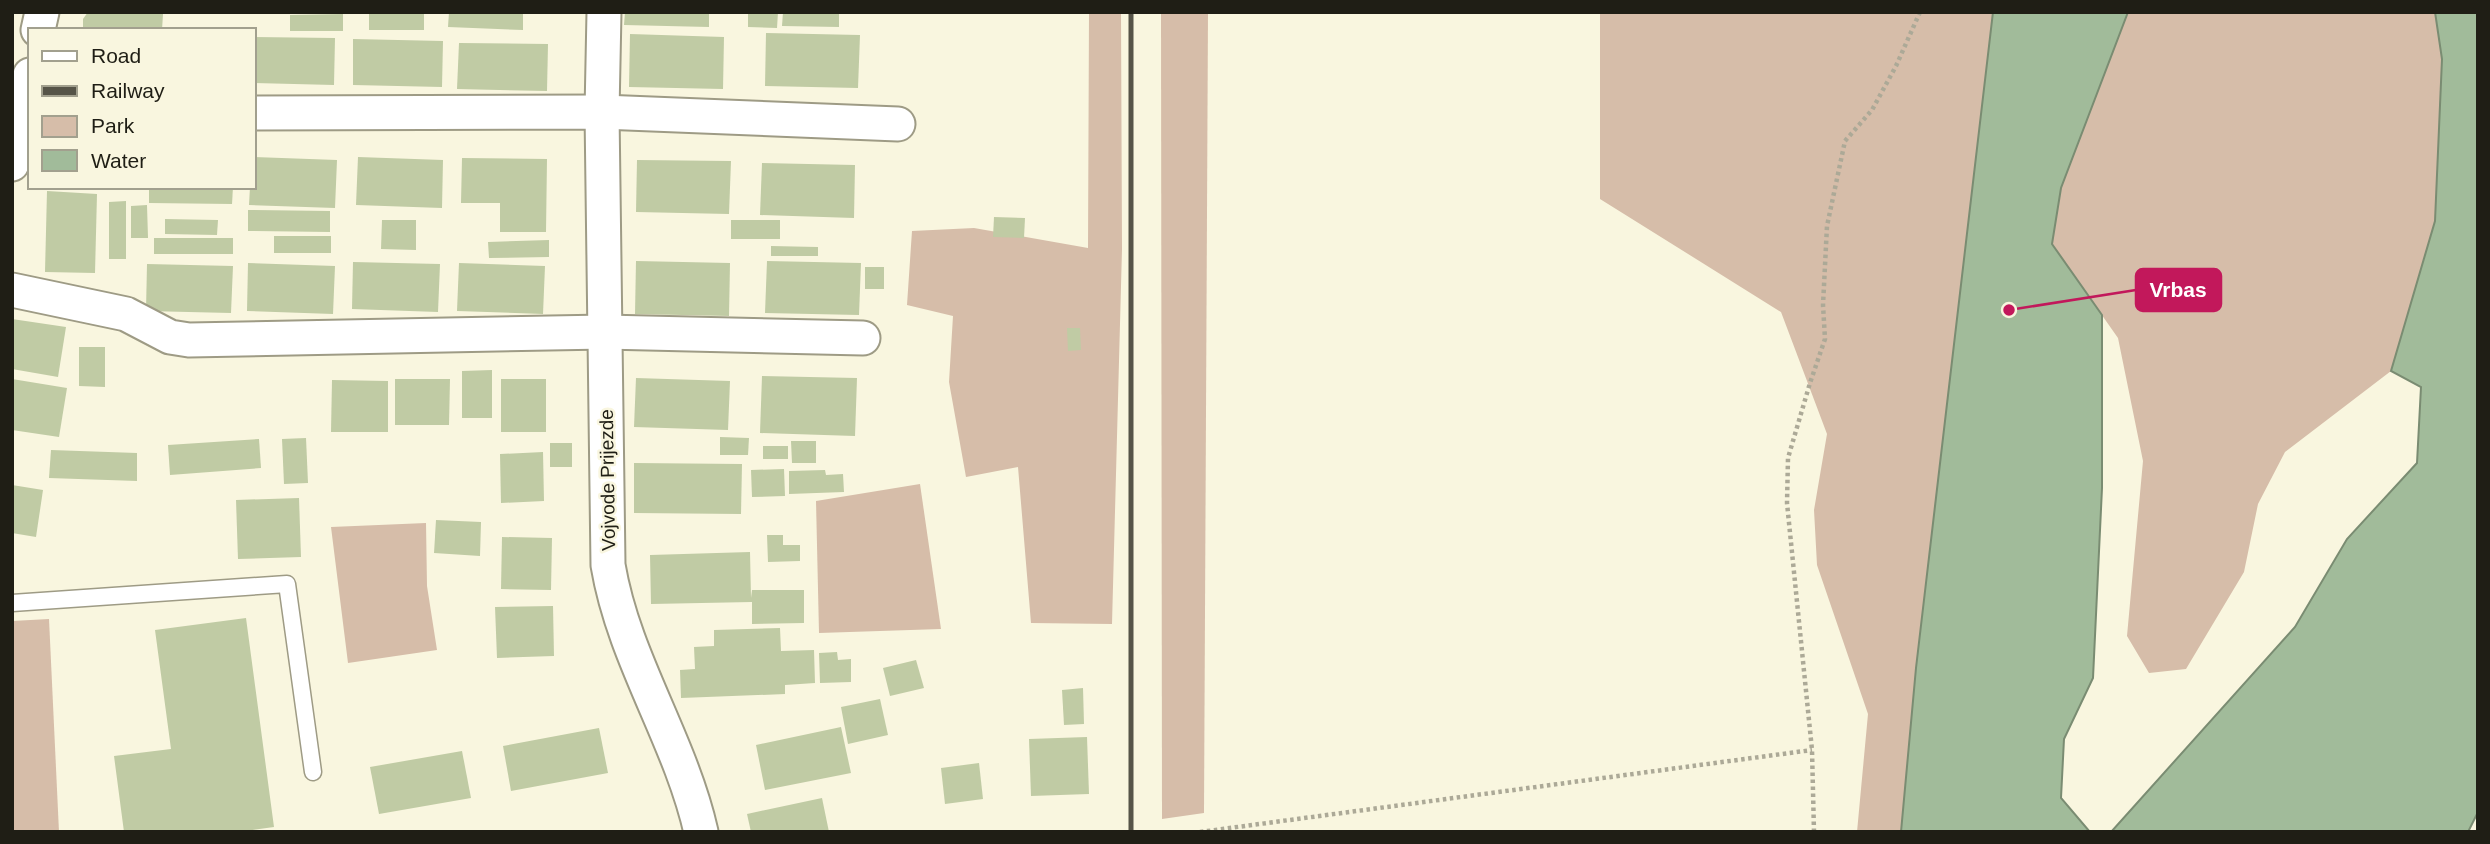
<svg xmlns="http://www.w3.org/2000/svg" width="2490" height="844" font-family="Helvetica,sans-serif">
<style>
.green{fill:#d6bda9}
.water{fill:#a1bb9a;stroke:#7a8c72;stroke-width:2}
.building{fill:#c0cba4}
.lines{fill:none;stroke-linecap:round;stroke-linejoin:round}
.service-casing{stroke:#9e9b85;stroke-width:19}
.minor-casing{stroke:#9e9b85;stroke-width:37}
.path{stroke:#aca997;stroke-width:4.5;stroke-dasharray:3.5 3.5;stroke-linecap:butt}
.service{stroke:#fff;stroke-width:16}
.minor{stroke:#fff;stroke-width:33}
.rail{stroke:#565448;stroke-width:5}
.labels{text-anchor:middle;stroke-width:5;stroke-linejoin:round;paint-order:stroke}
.street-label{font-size:19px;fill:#1f1e15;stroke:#f9f6df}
.leader{fill:none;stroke:#c2185b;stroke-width:2.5}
.callout-dot{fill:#c2185b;stroke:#f9f6df;stroke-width:2.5}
.callout{fill:#c2185b;stroke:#c2185b;stroke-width:2.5}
.callout-label{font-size:21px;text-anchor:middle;font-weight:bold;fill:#fff}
</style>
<rect width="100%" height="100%" fill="#f9f6df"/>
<g class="green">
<path d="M 1089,12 L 1121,12 L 1122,249 L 1112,624 L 1031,623 L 1018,467 L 966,477 L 949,382 L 953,316 L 907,305 L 912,231 L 974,228 L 1088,248 Z"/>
<path d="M 1161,12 L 1208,12 L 1204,813 L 1162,819 Z"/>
<path d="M 1600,12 L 1993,12 L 1916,668 L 1901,832 L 1857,832 L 1868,714 L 1817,565 L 1814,510 L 1827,434 L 1781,312 L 1600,199 Z"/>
<path d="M 2128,12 L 2435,12 L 2442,59 L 2435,221 L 2391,371 L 2285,452 L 2258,504 L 2244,572 L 2186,669 L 2149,673 L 2127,636 L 2143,461 L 2118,338 L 2052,244 L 2061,188 Z"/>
<path d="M 920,484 L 941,629 L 819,633 L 816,501 Z"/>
<path d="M 426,523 L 427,586 L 437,650 L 348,663 L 331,527 Z"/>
<path d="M 49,619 L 59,832 L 12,832 L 12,621 Z"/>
</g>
<g class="water">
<path d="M 1993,12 L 2128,12 L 2061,188 L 2052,244 L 2102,315 L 2102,488 L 2093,678 L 2064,739 L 2061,798 L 2090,832 L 1901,832 L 1916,668 Z"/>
<path d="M 2435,12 L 2478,12 L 2478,812 L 2468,832 L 2111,832 L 2295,627 L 2347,539 L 2417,463 L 2421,387 L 2391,371 L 2435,221 L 2442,59 Z"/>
</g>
<g class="building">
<path d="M 88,12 L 163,14 L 162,30 L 83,30 L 83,19 Z"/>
<rect x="369" y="12" width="55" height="18"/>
<path d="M 449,12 L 523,12 L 523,30 L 448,27 Z"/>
<path d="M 625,12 L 709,12 L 709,27 L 624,25 Z"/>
<path d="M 748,12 L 778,12 L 777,28 L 748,27 Z"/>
<path d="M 783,12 L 839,12 L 839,27 L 782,26 Z"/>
<path d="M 343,14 L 343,31 L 290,31 L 290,15 Z"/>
<path d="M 766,33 L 860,35 L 858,88 L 765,86 Z"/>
<path d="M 630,34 L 724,37 L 723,89 L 629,87 Z"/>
<path d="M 254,37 L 335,38 L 334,85 L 254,83 Z"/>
<path d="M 353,39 L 443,41 L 442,87 L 353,85 Z"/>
<path d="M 459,43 L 548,44 L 547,91 L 457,89 Z"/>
<path d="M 254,157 L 337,160 L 335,208 L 249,205 L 250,187 L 254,187 Z"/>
<path d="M 358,157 L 443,160 L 442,208 L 356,205 Z"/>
<path d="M 462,158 L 547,159 L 546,232 L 500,232 L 500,203 L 461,203 Z"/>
<path d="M 637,160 L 731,161 L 729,214 L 636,212 Z"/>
<path d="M 762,163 L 855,165 L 854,218 L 760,215 Z"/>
<path d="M 149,187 L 233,187 L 232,204 L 149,203 Z"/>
<path d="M 47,191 L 97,194 L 95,273 L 45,272 Z"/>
<path d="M 126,201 L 126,259 L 109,259 L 109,202 Z"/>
<path d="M 147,205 L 148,238 L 131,238 L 131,206 Z"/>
<path d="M 248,210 L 330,211 L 330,232 L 248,231 Z"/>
<path d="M 994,217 L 1025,218 L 1024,238 L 993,237 Z"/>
<path d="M 165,219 L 218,220 L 217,235 L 165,234 Z"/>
<path d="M 382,220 L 416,220 L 416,250 L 381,249 Z"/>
<rect x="731" y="220" width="49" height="19"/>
<rect x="274" y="236" width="57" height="17"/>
<rect x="154" y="238" width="79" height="16"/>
<path d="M 549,240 L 549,257 L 489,258 L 488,242 Z"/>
<path d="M 771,246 L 818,247 L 818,256 L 771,256 Z"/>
<path d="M 636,261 L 730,263 L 729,316 L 635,314 Z"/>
<path d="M 767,261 L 861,263 L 859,315 L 765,313 Z"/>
<path d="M 353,262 L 440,264 L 438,312 L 352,309 Z"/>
<path d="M 248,263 L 335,266 L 333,314 L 247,311 Z"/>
<path d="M 459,263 L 545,266 L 543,314 L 457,311 Z"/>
<path d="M 147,264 L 233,266 L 231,313 L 146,311 Z"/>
<rect x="865" y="267" width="19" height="22"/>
<path d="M 12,319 L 66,327 L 58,377 L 12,369 Z"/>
<path d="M 1067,328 L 1080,328 L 1081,350 L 1068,351 Z"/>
<path d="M 79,347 L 105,347 L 105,387 L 79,386 Z"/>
<path d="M 492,370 L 492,418 L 462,418 L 462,371 Z"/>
<path d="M 762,376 L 857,378 L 855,436 L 760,433 Z"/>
<path d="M 636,378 L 730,381 L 728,430 L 634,427 Z"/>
<path d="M 12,379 L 67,388 L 59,437 L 12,430 Z"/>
<path d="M 395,379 L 450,379 L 449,425 L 395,425 Z"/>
<rect x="501" y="379" width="45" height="53"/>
<path d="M 332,380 L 388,381 L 388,432 L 331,432 Z"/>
<path d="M 720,437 L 749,438 L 748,455 L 720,455 Z"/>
<path d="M 306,438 L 308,483 L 284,484 L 282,439 Z"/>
<path d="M 259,439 L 261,468 L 170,475 L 168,445 Z"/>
<path d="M 791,441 L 816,441 L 816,463 L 792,463 Z"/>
<rect x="550" y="443" width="22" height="24"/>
<rect x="763" y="446" width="25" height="13"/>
<path d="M 51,450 L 137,453 L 137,481 L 49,478 Z"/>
<path d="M 543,452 L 544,501 L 501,503 L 500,454 Z"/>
<path d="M 634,463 L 742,464 L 741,514 L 634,513 Z"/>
<path d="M 784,469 L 785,496 L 752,497 L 751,470 Z"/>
<path d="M 825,470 L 826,475 L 843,474 L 844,492 L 789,494 L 789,471 Z"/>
<path d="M 12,485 L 43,490 L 36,537 L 12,533 Z"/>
<path d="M 299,498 L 301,557 L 238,559 L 236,500 Z"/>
<path d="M 436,520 L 481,522 L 480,556 L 434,553 Z"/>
<path d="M 767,535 L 783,535 L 783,545 L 800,545 L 800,561 L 768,562 Z"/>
<path d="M 502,537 L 552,538 L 551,590 L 501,589 Z"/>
<path d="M 750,552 L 751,598 L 752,590 L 804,590 L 804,623 L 752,624 L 752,602 L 651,604 L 650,555 Z"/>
<path d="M 553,606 L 554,656 L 497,658 L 495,607 Z"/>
<path d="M 246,618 L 274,827 L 238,832 L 124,832 L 114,756 L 171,749 L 155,630 Z"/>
<path d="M 780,628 L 781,651 L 814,650 L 815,683 L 785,685 L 785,694 L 681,698 L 680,670 L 695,669 L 694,647 L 714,646 L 714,630 Z"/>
<path d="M 837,652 L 838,660 L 851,659 L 851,682 L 820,683 L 819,653 Z"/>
<path d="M 916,660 L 924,688 L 890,696 L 883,668 Z"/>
<path d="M 1083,688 L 1084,724 L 1064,725 L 1062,690 Z"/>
<path d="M 880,699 L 888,735 L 848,744 L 841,707 Z"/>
<path d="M 841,727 L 851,773 L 765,790 L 756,745 Z"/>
<path d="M 599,728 L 608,773 L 511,791 L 503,746 Z"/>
<path d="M 1087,737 L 1089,794 L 1031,796 L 1029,739 Z"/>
<path d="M 462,751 L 471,798 L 379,814 L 370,767 Z"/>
<path d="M 979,763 L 983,799 L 945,804 L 941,768 Z"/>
<path d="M 822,798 L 829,832 L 751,832 L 747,814 Z"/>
</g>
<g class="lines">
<g class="service-casing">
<path id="service" d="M 12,603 L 287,584 L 313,772"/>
</g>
<g class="minor-casing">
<g id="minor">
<path d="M 604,12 L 602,112 L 608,565 C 624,660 680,739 701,832"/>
<path d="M 38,30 L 42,12"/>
<path d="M 254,113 L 602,112 L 898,124"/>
<path d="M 12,164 L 30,75"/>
<path d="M 12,290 L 126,314 L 170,337 L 189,340 L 605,332 L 863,338"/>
</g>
</g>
<g class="path">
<path d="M 1200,832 L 1812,750"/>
<path d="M 1814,832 L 1812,750 L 1787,503 L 1788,458 L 1810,383 L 1825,339 L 1823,305 L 1827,226 L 1845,141 L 1872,110 L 1896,66 L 1920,12"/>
</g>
<use href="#service" class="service"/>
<use href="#minor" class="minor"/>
<path class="rail" d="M 1131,832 L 1131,12"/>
</g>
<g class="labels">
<g class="street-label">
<text transform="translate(607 480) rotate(-91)" y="7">Vojvode Prijezde</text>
</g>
</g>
<path class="leader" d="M2009 310L2136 290"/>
<circle class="callout-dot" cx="2009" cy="310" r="7"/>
<rect class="callout" x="2136" y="269" width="85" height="42" rx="7"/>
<g class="callout-label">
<text x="2178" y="297">Vrbas</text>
</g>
<rect width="2490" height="844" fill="none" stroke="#1f1e15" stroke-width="28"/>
<rect x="28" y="28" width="228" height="161" fill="#f9f6df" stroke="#a2a08e" stroke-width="2"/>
<rect x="42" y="51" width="35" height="10" fill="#ffffff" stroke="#a2a08e" stroke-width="2"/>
<text x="91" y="63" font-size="21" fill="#1f1e15">Road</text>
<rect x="42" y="86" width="35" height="10" fill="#565448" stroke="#a2a08e" stroke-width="2"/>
<text x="91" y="98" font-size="21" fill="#1f1e15">Railway</text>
<rect x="42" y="116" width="35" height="21" fill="#d6bda9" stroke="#a2a08e" stroke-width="2"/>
<text x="91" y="133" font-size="21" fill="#1f1e15">Park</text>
<rect x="42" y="150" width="35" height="21" fill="#a1bb9a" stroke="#a2a08e" stroke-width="2"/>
<text x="91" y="168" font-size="21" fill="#1f1e15">Water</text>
</svg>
